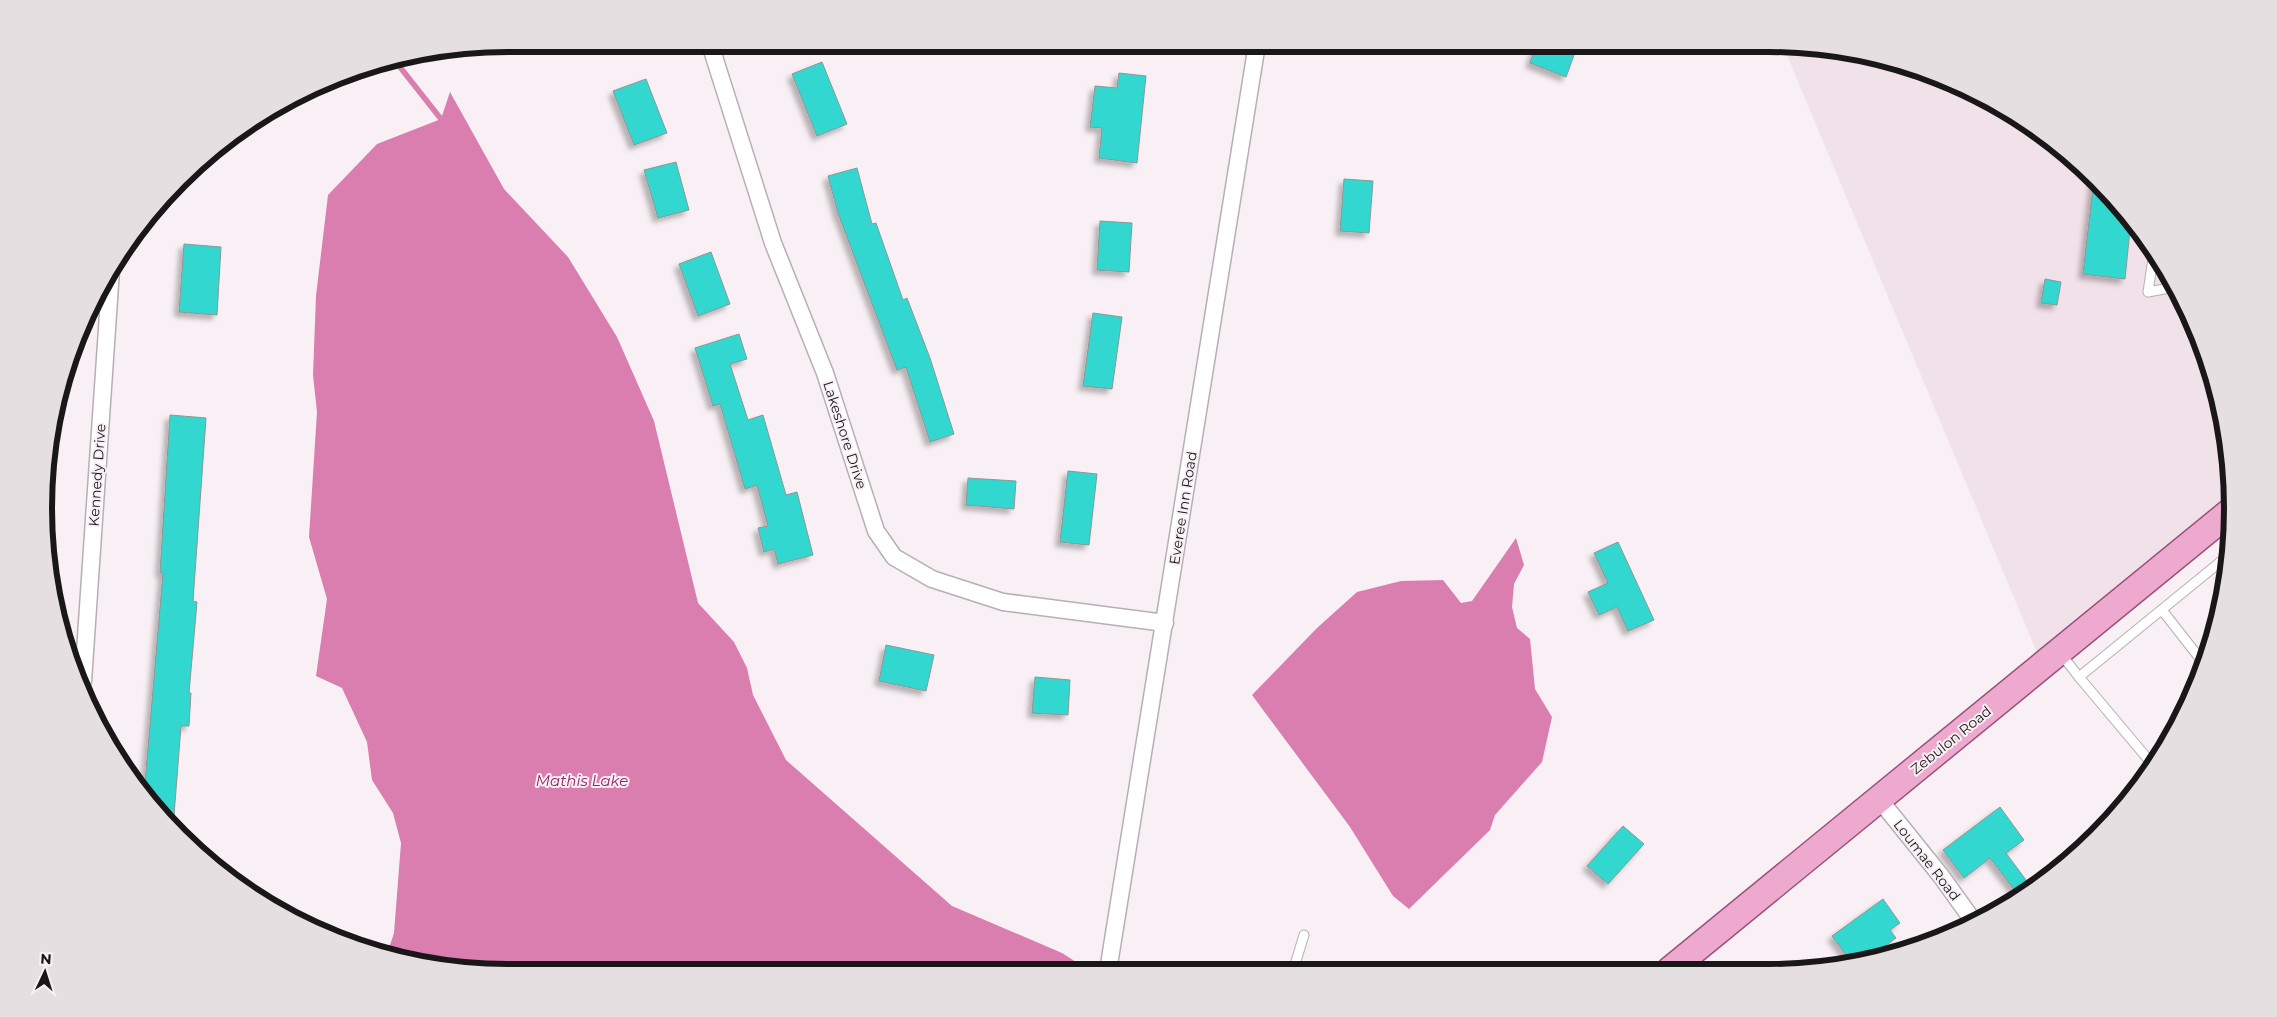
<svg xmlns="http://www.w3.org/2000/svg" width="2277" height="1017" font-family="Montserrat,sans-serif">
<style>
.built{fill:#f1e1e8}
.water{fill:#da7daf}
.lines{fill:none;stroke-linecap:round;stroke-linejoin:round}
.stream{stroke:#da7daf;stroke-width:5.5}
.building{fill:#32d8cf;stroke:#8d9695;filter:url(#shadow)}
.lane-casing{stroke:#b7afb3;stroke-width:11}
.street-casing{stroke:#b7afb3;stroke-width:19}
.primary-casing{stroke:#9c517a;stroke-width:29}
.lane{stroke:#fff;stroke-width:9}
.street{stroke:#fff;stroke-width:16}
.primary{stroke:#eea9cf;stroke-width:26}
.labels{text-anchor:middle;stroke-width:4;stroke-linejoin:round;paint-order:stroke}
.street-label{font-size:14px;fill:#1a1719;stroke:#f8f0f4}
.water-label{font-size:15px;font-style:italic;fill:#922467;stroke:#f8f0f4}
.rim{fill:none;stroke:#1a1719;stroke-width:6}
</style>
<defs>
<filter id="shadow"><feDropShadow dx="-4.5" dy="4.5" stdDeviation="2.5" flood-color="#0004"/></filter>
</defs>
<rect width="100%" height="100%" fill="#f8f0f4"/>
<path class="built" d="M 1786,53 L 1869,60 L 1918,69 L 2001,106 L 2075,159 L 2137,226 L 2185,303 L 2217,388 L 2232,478 L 2231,514 L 2041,662 Z"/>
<g class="water">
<path d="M 450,92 L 504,189 L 568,257 L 617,337 L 654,421 L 698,603 L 734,642 L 747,668 L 753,695 L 786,760 L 952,906 L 1062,953 L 1090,971 L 509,973 L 374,951 L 390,945 L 394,933 L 401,843 L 393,813 L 372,780 L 367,742 L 342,688 L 316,676 L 327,599 L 309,537 L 317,412 L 313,375 L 316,296 L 328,195 L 377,144 L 441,119 Z"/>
<path d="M 1516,538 L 1524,565 L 1514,584 L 1512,607 L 1517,628 L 1530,639 L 1535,689 L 1552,717 L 1542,762 L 1495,815 L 1490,830 L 1409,909 L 1393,896 L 1350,827 L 1252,695 L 1317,628 L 1357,592 L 1401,581 L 1443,580 L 1461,603 L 1472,601 Z"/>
</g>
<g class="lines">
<path class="stream" d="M 396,62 L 441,119"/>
</g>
<g class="building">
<path d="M 1537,44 L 1578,44 L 1566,77 L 1530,63 Z"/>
<path d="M 822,62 L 847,124 L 817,136 L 792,74 Z"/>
<path d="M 1119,73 L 1146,76 L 1137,163 L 1099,158 L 1102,128 L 1090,127 L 1095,86 L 1117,88 Z"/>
<path d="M 646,79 L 667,133 L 634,145 L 613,91 Z"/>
<path d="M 676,162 L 689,210 L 658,218 L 644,170 Z"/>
<path d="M 857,168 L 872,224 L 876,223 L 903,300 L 907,298 L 930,358 L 954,434 L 930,442 L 906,367 L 897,370 L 865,285 L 838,213 L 828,176 Z"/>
<path d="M 1344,179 L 1373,181 L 1369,233 L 1340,231 Z"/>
<path d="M 2094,179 L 2131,219 L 2125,279 L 2083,274 Z"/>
<path d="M 1100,221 L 1132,223 L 1129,272 L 1097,270 Z"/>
<path d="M 184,244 L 221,247 L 217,315 L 179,312 Z"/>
<path d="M 711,252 L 730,304 L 698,316 L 679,264 Z"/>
<path d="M 2045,279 L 2061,282 L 2057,305 L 2041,303 Z"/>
<path d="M 1093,313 L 1122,317 L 1112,389 L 1083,386 Z"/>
<path d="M 739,334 L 747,359 L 730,364 L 748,420 L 763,415 L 786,495 L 797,492 L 813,555 L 778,564 L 774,549 L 764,552 L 758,528 L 768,526 L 757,485 L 745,489 L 720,404 L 713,406 L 695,348 Z"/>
<path d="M 170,415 L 206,418 L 193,601 L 197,602 L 189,693 L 191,693 L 189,726 L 181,726 L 173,828 L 159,815 L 144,795 L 163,573 L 160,573 Z"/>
<path d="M 1068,471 L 1097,474 L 1089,545 L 1060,542 Z"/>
<path d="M 968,478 L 1016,481 L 1014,509 L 966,505 Z"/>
<path d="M 1618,542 L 1654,620 L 1628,631 L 1617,607 L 1599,615 L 1588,592 L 1608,583 L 1594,553 Z"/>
<path d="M 886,645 L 934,655 L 926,691 L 879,681 Z"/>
<path d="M 1035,677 L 1070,680 L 1068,715 L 1032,713 Z"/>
<path d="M 2000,807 L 2024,840 L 2006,853 L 2032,888 L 2019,896 L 1990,858 L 1964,878 L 1943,850 Z"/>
<path d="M 1623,826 L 1644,844 L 1608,884 L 1587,866 Z"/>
<path d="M 1883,899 L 1900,923 L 1890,930 L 1896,938 L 1874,954 L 1876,957 L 1852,963 L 1832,936 Z"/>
</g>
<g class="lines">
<g class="lane-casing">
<g id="lane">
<path d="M 2154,252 L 2148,292 L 2175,287"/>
<path d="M 2220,562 L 2228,573"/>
<path d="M 2162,610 L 2205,665"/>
<path d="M 2061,654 L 2079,677"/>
<path d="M 2152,764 L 2079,677 L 2230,554"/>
<path d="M 1293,971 L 1304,935"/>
</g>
</g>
<g class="street-casing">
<g id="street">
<path d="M 710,44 L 773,243 L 825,373 L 876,531 L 894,557 L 932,579 L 1003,602 L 1165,623"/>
<path d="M 83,681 L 111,270"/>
<path d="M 1879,799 L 1941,876 L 1974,922"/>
<path d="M 1108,971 L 1257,44"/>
</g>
</g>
<g class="primary-casing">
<path id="primary" d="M 1670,970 L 2231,511"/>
</g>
<use href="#lane" class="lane"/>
<use href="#street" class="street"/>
<use href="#primary" class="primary"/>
</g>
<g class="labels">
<g class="street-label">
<text transform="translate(845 435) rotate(72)" y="5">Lakeshore Drive</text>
<text transform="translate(97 475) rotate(-86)" y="5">Kennedy Drive</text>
<text transform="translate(1183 508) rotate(-81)" y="5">Everee Inn Road</text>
<text transform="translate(1951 740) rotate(-39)" y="5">Zebulon Road</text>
<text transform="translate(1927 860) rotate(52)" y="5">Loumae Road</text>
</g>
<g class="water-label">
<text x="582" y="786">Mathis Lake</text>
</g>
</g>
<path d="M0 0H2277V1017H0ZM508 52H1768A456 456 0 0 1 2224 508V508A456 456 0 0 1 1768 964H508A456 456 0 0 1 52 508V508A456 456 0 0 1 508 52Z" fill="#e6dfe2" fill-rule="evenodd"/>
<path class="rim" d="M508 52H1768A456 456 0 0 1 2224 508V508A456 456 0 0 1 1768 964H508A456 456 0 0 1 52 508V508A456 456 0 0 1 508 52Z"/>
<g transform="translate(45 972) rotate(4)" stroke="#f8f0f4" stroke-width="4" paint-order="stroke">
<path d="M0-4L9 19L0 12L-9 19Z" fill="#1a1719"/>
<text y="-8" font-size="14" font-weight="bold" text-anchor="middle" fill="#1a1719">N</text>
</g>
</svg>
